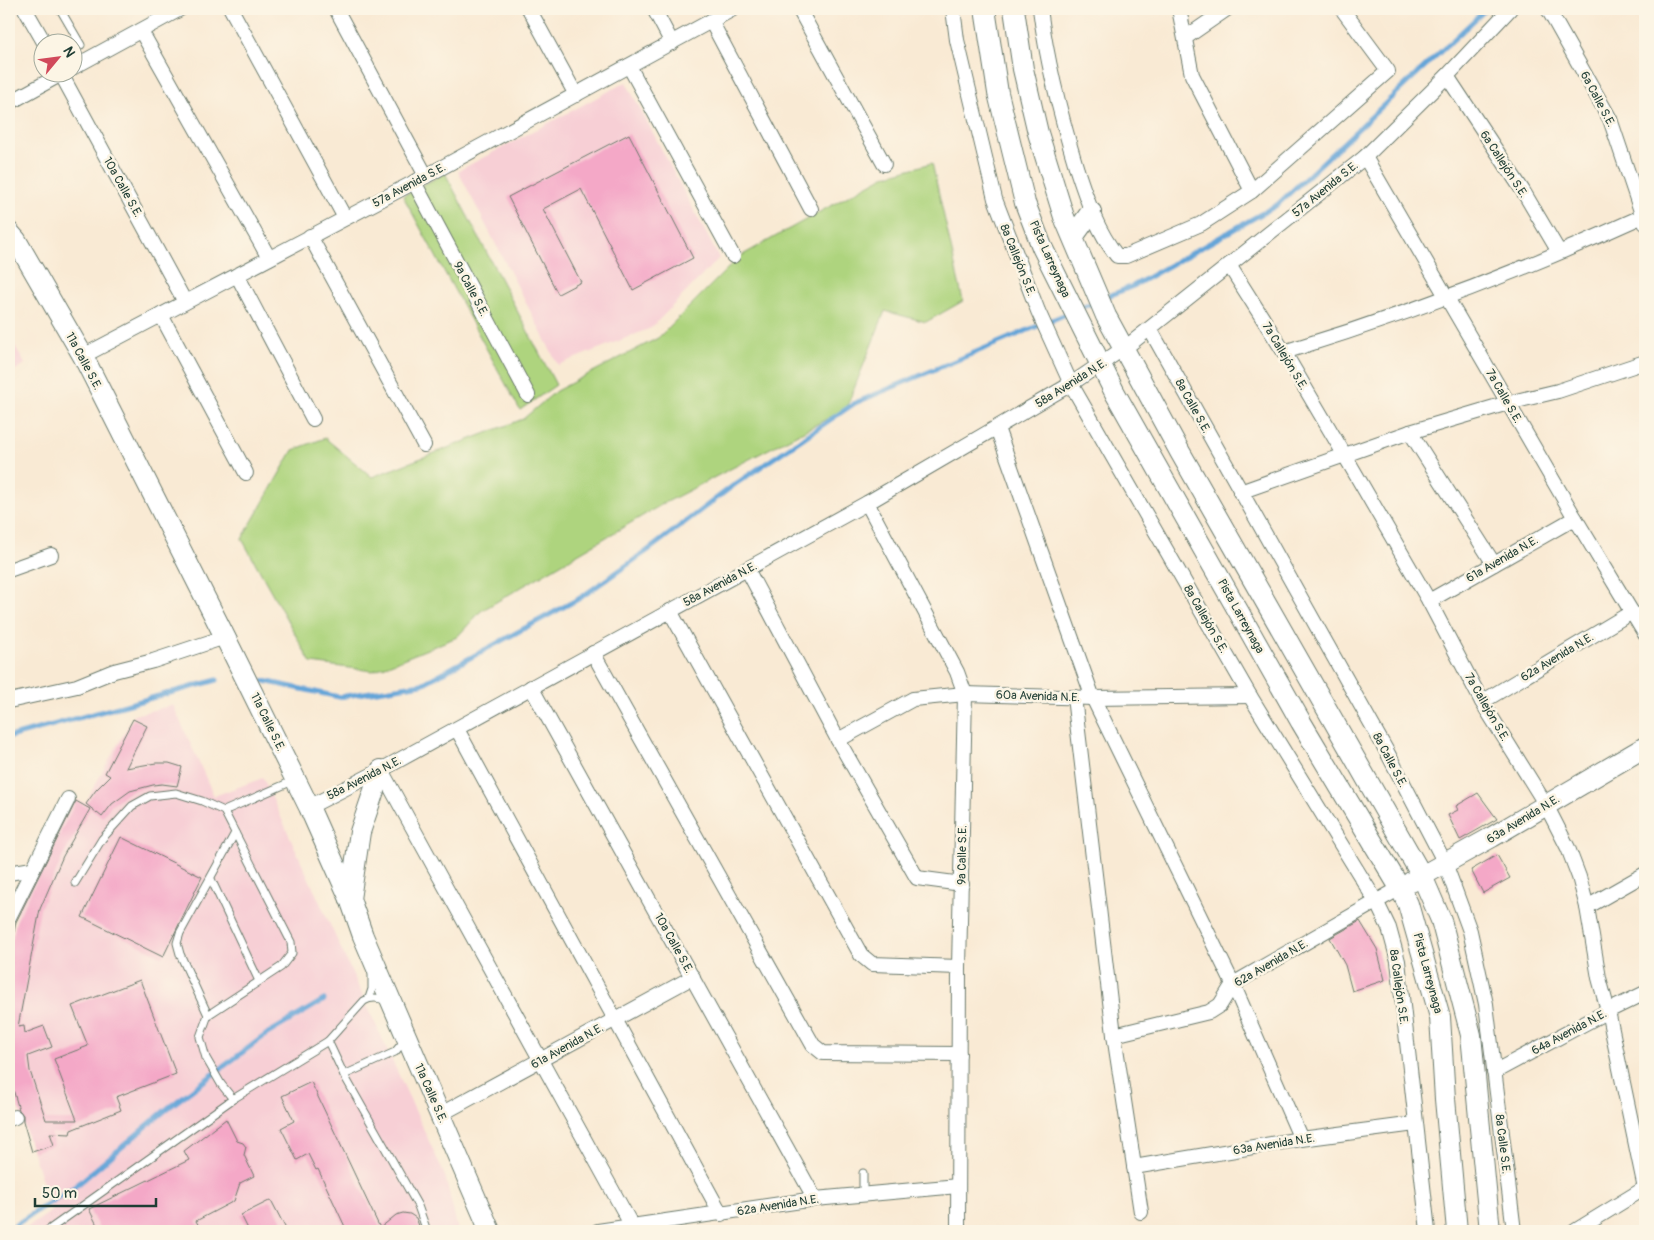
<svg xmlns="http://www.w3.org/2000/svg" width="1654" height="1240" font-family="Pangolin,sans-serif">
<style>
.built{fill:#f7cfd5}
.green{fill:#aed47e;stroke:#668859}
.lines{fill:none;stroke-linecap:round;stroke-linejoin:round}
.stream{stroke:#65a5d8;stroke-width:5}
.building{fill:#f4a8c7}
.lane-casing{stroke:#6b7a6c;stroke-width:9}
.street-casing{stroke:#6b7a6c;stroke-width:16}
.secondary-casing{stroke:#6b7a6c;stroke-width:22}
.lane{stroke:#fff;stroke-width:7}
.street{stroke:#fff;stroke-width:14}
.secondary{stroke:#fff;stroke-width:20}
.labels{text-anchor:middle;stroke-width:5;stroke-linejoin:round;paint-order:stroke}
.street-label{font-size:12px;fill:#1f3d34;stroke:#fcf5e5}
</style>
<rect width="100%" height="100%" fill="#fcf5e5"/>
<filter id="ink" filterUnits="userSpaceOnUse"><feTurbulence type="fractalNoise" baseFrequency=".02" numOctaves="2"/><feDisplacementMap in="SourceGraphic" scale="10" xChannelSelector="R" yChannelSelector="G"/><feConvolveMatrix kernelMatrix="1 2 1 2 8 2 1 2 1" color-interpolation-filters="sRGB"/></filter>
<filter id="wash" filterUnits="userSpaceOnUse"><feTurbulence type="fractalNoise" baseFrequency=".0096" numOctaves="4" result="noise"/><feDisplacementMap in="SourceGraphic" scale="20" xChannelSelector="R" yChannelSelector="G"/><feGaussianBlur stdDeviation="1.12" result="paint"/><feColorMatrix in="noise" values="0 0 0 0 0 0 0 0 0 0 0 0 0 0 0 0 0 1.4 0 .05"/><feComposite in="paint" operator="in"/></filter>
<g filter="url(#wash)">
<rect width="100%" height="100%" fill="#f9ead4"/>
<g class="built">
<path d="M 626,82 L 719,258 L 651,328 L 558,365 L 458,171 Z"/>
<path d="M 9,335 L 25,364 L 9,374 Z"/>
<path d="M 173,705 L 214,796 L 263,778 L 445,1176 L 458,1231 L 22,1231 L 52,1211 L 9,1080 L 9,950 L 19,904 L 72,798 L 85,803 L 134,715 Z"/>
</g>
<g class="green">
<path d="M 932,163 L 963,301 L 926,322 L 885,311 L 846,409 L 661,505 L 481,611 L 457,637 L 373,671 L 311,663 L 242,539 L 293,450 L 325,438 L 372,477 L 523,419 L 556,391 L 658,338 L 739,257 L 884,176 Z"/>
<path d="M 445,173 L 556,385 L 520,410 L 403,196 Z"/>
</g>
<g class="lines">
<g class="stream">
<path d="M 1104,298 L 1133,286 L 1277,205 L 1486,9"/>
<path d="M 1078,309 L 1096,302"/>
<path d="M 264,681 L 339,697 L 422,684 L 580,598 L 647,551 L 734,485 L 855,403 L 1071,312"/>
<path d="M 9,737 L 217,680"/>
<path d="M 9,1229 L 77,1185 L 168,1108 L 267,1034 L 324,1000"/>
</g>
</g>
<g id="blocks">
<g class="building">
<path d="M 629,134 L 693,258 L 633,290 L 581,189 L 543,209 L 581,282 L 558,294 L 508,197 Z"/>
<path d="M 133,719 L 147,726 L 126,768 L 156,763 L 169,763 L 182,767 L 177,786 L 162,784 L 153,785 L 130,791 L 112,804 L 102,817 L 86,804 L 96,790 L 110,776 L 105,773 Z"/>
<path d="M 1478,793 L 1497,819 L 1460,840 L 1448,815 L 1458,810 L 1456,806 Z"/>
<path d="M 76,801 L 90,809 L 63,856 L 40,909 L 18,1027 L 24,1026 L 25,1033 L 44,1026 L 52,1047 L 28,1056 L 30,1071 L 46,1120 L 77,1120 L 54,1059 L 88,1046 L 72,1006 L 140,980 L 176,1074 L 116,1097 L 121,1110 L 71,1130 L 70,1134 L 50,1133 L 54,1145 L 32,1152 L 23,1121 L 23,1115 L 19,1110 L 9,1075 L 9,956 L 16,922 Z"/>
<path d="M 121,837 L 202,877 L 163,957 L 82,917 Z"/>
<path d="M 1497,855 L 1510,878 L 1483,893 L 1471,870 Z"/>
<path d="M 1360,921 L 1377,949 L 1385,980 L 1352,991 L 1345,965 L 1330,938 Z"/>
<path d="M 311,1082 L 380,1228 L 396,1215 L 403,1213 L 410,1214 L 416,1218 L 421,1231 L 347,1231 L 318,1169 L 316,1170 L 308,1154 L 297,1160 L 281,1128 L 294,1121 L 282,1096 Z"/>
<path d="M 226,1119 L 237,1141 L 243,1143 L 246,1147 L 244,1155 L 254,1176 L 240,1183 L 234,1201 L 196,1221 L 202,1231 L 100,1231 L 89,1209 L 189,1160 L 184,1151 Z"/>
<path d="M 271,1200 L 287,1231 L 249,1231 L 241,1215 Z"/>
</g>
</g>
</g>
<g filter="url(#ink)">
<use href="#blocks" fill-opacity="0" stroke="#6b7a6c" stroke-width="1"/>
<g class="lines">
<g class="lane-casing">
<g id="lane">
<path d="M 60,9 L 81,45 L 72,50"/>
<path d="M 224,811 L 295,780"/>
<path d="M 211,879 L 259,981"/>
<path d="M 75,883 L 102,839 L 132,806 L 150,796 L 176,793 L 202,801 L 224,811 L 291,942 L 292,953 L 281,967 L 208,1015 L 200,1037 L 206,1058 L 221,1084 L 233,1099"/>
<path d="M 369,998 L 372,989 L 372,973"/>
<path d="M 208,1015 L 180,954 L 177,943 L 180,933 L 235,833"/>
<path d="M 328,1041 L 364,1001 C 371,997 378,997 386,1001"/>
<path d="M 344,1075 L 395,1052 L 405,1040"/>
<path d="M 863,1173 L 863,1194"/>
<path d="M 47,1231 L 233,1099 L 328,1041 L 344,1075 L 418,1206 L 427,1231"/>
</g>
</g>
<g class="street-casing">
<g id="street">
<path d="M 25,9 L 44,42"/>
<path d="M 231,9 L 345,218"/>
<path d="M 336,9 L 426,176"/>
<path d="M 529,9 L 576,95"/>
<path d="M 654,9 L 672,43"/>
<path d="M 799,9 L 884,164"/>
<path d="M 953,9 L 957,40 L 995,199 L 1038,311 L 1071,384 L 1250,696 L 1377,903 L 1389,928 L 1398,961 L 1428,1231"/>
<path d="M 1040,9 C 1047,63 1061,117 1077,170 C 1087,200 1097,231 1117,256 L 1126,256 L 1201,224 L 1252,191 L 1388,71 L 1342,9"/>
<path d="M 1179,9 L 1192,75 L 1252,191"/>
<path d="M 1548,9 L 1610,119 L 1645,223"/>
<path d="M 711,21 L 811,209"/>
<path d="M 141,31 L 269,258"/>
<path d="M 1185,38 L 1227,9"/>
<path d="M 629,66 L 733,256"/>
<path d="M 72,68 L 180,9"/>
<path d="M 60,72 L 185,302"/>
<path d="M 1447,76 L 1523,191 L 1559,252"/>
<path d="M 9,103 L 65,72"/>
<path d="M 1365,157 L 1575,518 L 1645,634"/>
<path d="M 414,182 L 528,395"/>
<path d="M 310,236 L 424,445"/>
<path d="M 1229,265 L 1284,352 L 1344,454 L 1429,601 L 1482,702 L 1546,805 L 1568,848 L 1579,877 L 1587,907 L 1599,978 L 1608,1011 L 1645,1188"/>
<path d="M 237,275 L 313,419"/>
<path d="M 161,315 L 246,473"/>
<path d="M 1150,329 L 1386,750 L 1445,863 L 1470,931 L 1486,1004 L 1514,1231"/>
<path d="M 1284,352 C 1406,315 1527,269 1643,216"/>
<path d="M 83,356 L 426,176 L 733,9"/>
<path d="M 997,428 L 1093,698 L 1233,984 L 1301,1139"/>
<path d="M 1410,432 L 1494,564"/>
<path d="M 1240,492 L 1410,432 L 1508,403 L 1558,391 L 1645,362"/>
<path d="M 867,503 L 957,672 L 965,694 L 959,967 L 958,1231"/>
<path d="M 747,569 L 838,740 L 917,878 L 962,884"/>
<path d="M 9,570 L 51,555"/>
<path d="M 1429,601 L 1575,518"/>
<path d="M 670,611 L 861,955 L 872,964 L 959,967"/>
<path d="M 593,653 L 813,1045 L 823,1053 L 959,1054"/>
<path d="M 531,687 L 815,1199"/>
<path d="M 1074,697 L 1114,1035 L 1141,1212"/>
<path d="M 9,701 L 77,686 L 114,671 L 153,661 L 225,637"/>
<path d="M 1482,702 L 1632,612"/>
<path d="M 457,729 L 721,1214"/>
<path d="M 838,740 L 913,699 L 965,694 L 1093,698 L 1250,696"/>
<path d="M 381,770 L 632,1226"/>
<path d="M 309,807 L 381,770 L 867,503 L 1071,384 L 1130,344 L 1365,157 L 1447,76 L 1510,9"/>
<path d="M 9,873 L 32,869"/>
<path d="M 1587,907 L 1645,874"/>
<path d="M 9,917 L 68,799"/>
<path d="M 1114,1035 L 1209,1012 L 1220,1005 L 1233,984 L 1400,888"/>
<path d="M 1494,1072 L 1608,1011 L 1645,993"/>
<path d="M 441,1114 L 693,977"/>
<path d="M 9,1119 L 15,1117"/>
<path d="M 1134,1167 L 1301,1139 L 1415,1124"/>
<path d="M 598,1231 L 815,1199 L 958,1186"/>
<path d="M 1575,1231 L 1645,1188"/>
</g>
</g>
<g class="secondary-casing">
<g id="secondary">
<path d="M 985,9 L 998,93 L 1025,203 L 1042,247 L 1115,393 L 1301,722 L 1400,888 L 1408,904 L 1440,1017 L 1445,1099 L 1457,1231"/>
<path d="M 1014,9 L 1023,69 L 1038,133 L 1064,217 L 1106,316 L 1180,452 L 1422,876 L 1441,920 L 1471,1035 L 1490,1231"/>
<path d="M 9,232 L 16,240 L 83,356 L 225,637 L 309,807 L 350,899 L 363,936 L 490,1231"/>
<path d="M 1073,237 L 1091,212"/>
<path d="M 1411,882 L 1492,837 L 1645,747"/>
<path d="M 350,899 L 360,832 L 381,770"/>
</g>
</g>
<use href="#lane" class="lane"/>
<use href="#street" class="street"/>
<use href="#secondary" class="secondary"/>
</g>
</g>
<g class="labels">
<g class="street-label">
<text transform="translate(1598 99) rotate(62)" y="4">6a Calle S.E.</text>
<text transform="translate(1504 164) rotate(57)" y="4">6a Callejón S.E.</text>
<text transform="translate(409 185) rotate(-28)" y="4">57a Avenida S.E.</text>
<text transform="translate(123 187) rotate(61)" y="4">10a Calle S.E.</text>
<text transform="translate(1325 189) rotate(-39)" y="4">57a Avenida S.E.</text>
<text transform="translate(1050 259) rotate(66)" y="4">Pista Larreynaga</text>
<text transform="translate(1018 260) rotate(68)" y="4">8a Callejón S.E.</text>
<text transform="translate(471 289) rotate(62)" y="4">9a Calle S.E.</text>
<text transform="translate(1285 356) rotate(59)" y="4">7a Callejón S.E.</text>
<text transform="translate(84 361) rotate(62)" y="4">11a Calle S.E.</text>
<text transform="translate(1071 383) rotate(-32)" y="4">58a Avenida N.E.</text>
<text transform="translate(1504 396) rotate(60)" y="4">7a Calle S.E.</text>
<text transform="translate(1193 406) rotate(61)" y="4">8a Calle S.E.</text>
<text transform="translate(1502 559) rotate(-30)" y="4">61a Avenida N.E.</text>
<text transform="translate(720 584) rotate(-28)" y="4">58a Avenida N.E.</text>
<text transform="translate(1241 616) rotate(61)" y="4">Pista Larreynaga</text>
<text transform="translate(1206 619) rotate(60)" y="4">8a Callejón S.E.</text>
<text transform="translate(1557 657) rotate(-31)" y="4">62a Avenida N.E.</text>
<text transform="translate(1038 696) rotate(2)" y="4">60a Avenida N.E.</text>
<text transform="translate(1487 707) rotate(60)" y="4">7a Callejón S.E.</text>
<text transform="translate(268 722) rotate(64)" y="4">11a Calle S.E.</text>
<text transform="translate(1390 760) rotate(62)" y="4">8a Calle S.E.</text>
<text transform="translate(364 778) rotate(-27)" y="4">58a Avenida N.E.</text>
<text transform="translate(1523 819) rotate(-31)" y="4">63a Avenida N.E.</text>
<text transform="translate(962 855) rotate(-89)" y="4">9a Calle S.E.</text>
<text transform="translate(674 943) rotate(61)" y="4">10a Calle S.E.</text>
<text transform="translate(1271 963) rotate(-30)" y="4">62a Avenida N.E.</text>
<text transform="translate(1428 973) rotate(75)" y="4">Pista Larreynaga</text>
<text transform="translate(1399 987) rotate(82)" y="4">8a Callejón S.E.</text>
<text transform="translate(1569 1032) rotate(-28)" y="4">64a Avenida N.E.</text>
<text transform="translate(567 1046) rotate(-29)" y="4">61a Avenida N.E.</text>
<text transform="translate(431 1093) rotate(66)" y="4">11a Calle S.E.</text>
<text transform="translate(1274 1144) rotate(-9)" y="4">63a Avenida N.E.</text>
<text transform="translate(1503 1144) rotate(83)" y="4">8a Calle S.E.</text>
<text transform="translate(778 1205) rotate(-9)" y="4">62a Avenida N.E.</text>
</g>
</g>
<rect width="1654" height="1240" fill="none" stroke="#fcf5e5" stroke-width="30"/>
<g transform="translate(58 58) rotate(61)"><circle r="24" fill="#fcf5e5" stroke="#a4ab9e"/>
<path d="M0-4L9 19L0 12L-9 19Z" fill="#d1495b"/>
<text y="-8" font-size="14" font-weight="bold" text-anchor="middle" fill="#1f3d34">N</text>
</g>
<path d="M35 1198v8h121v-8" fill="none" stroke="#1f3d34" stroke-width="2.5"/>
<text x="42" y="1198" font-size="15" fill="#1f3d34" stroke="#fcf5e5" stroke-width="4" paint-order="stroke">50 m</text>
</svg>
